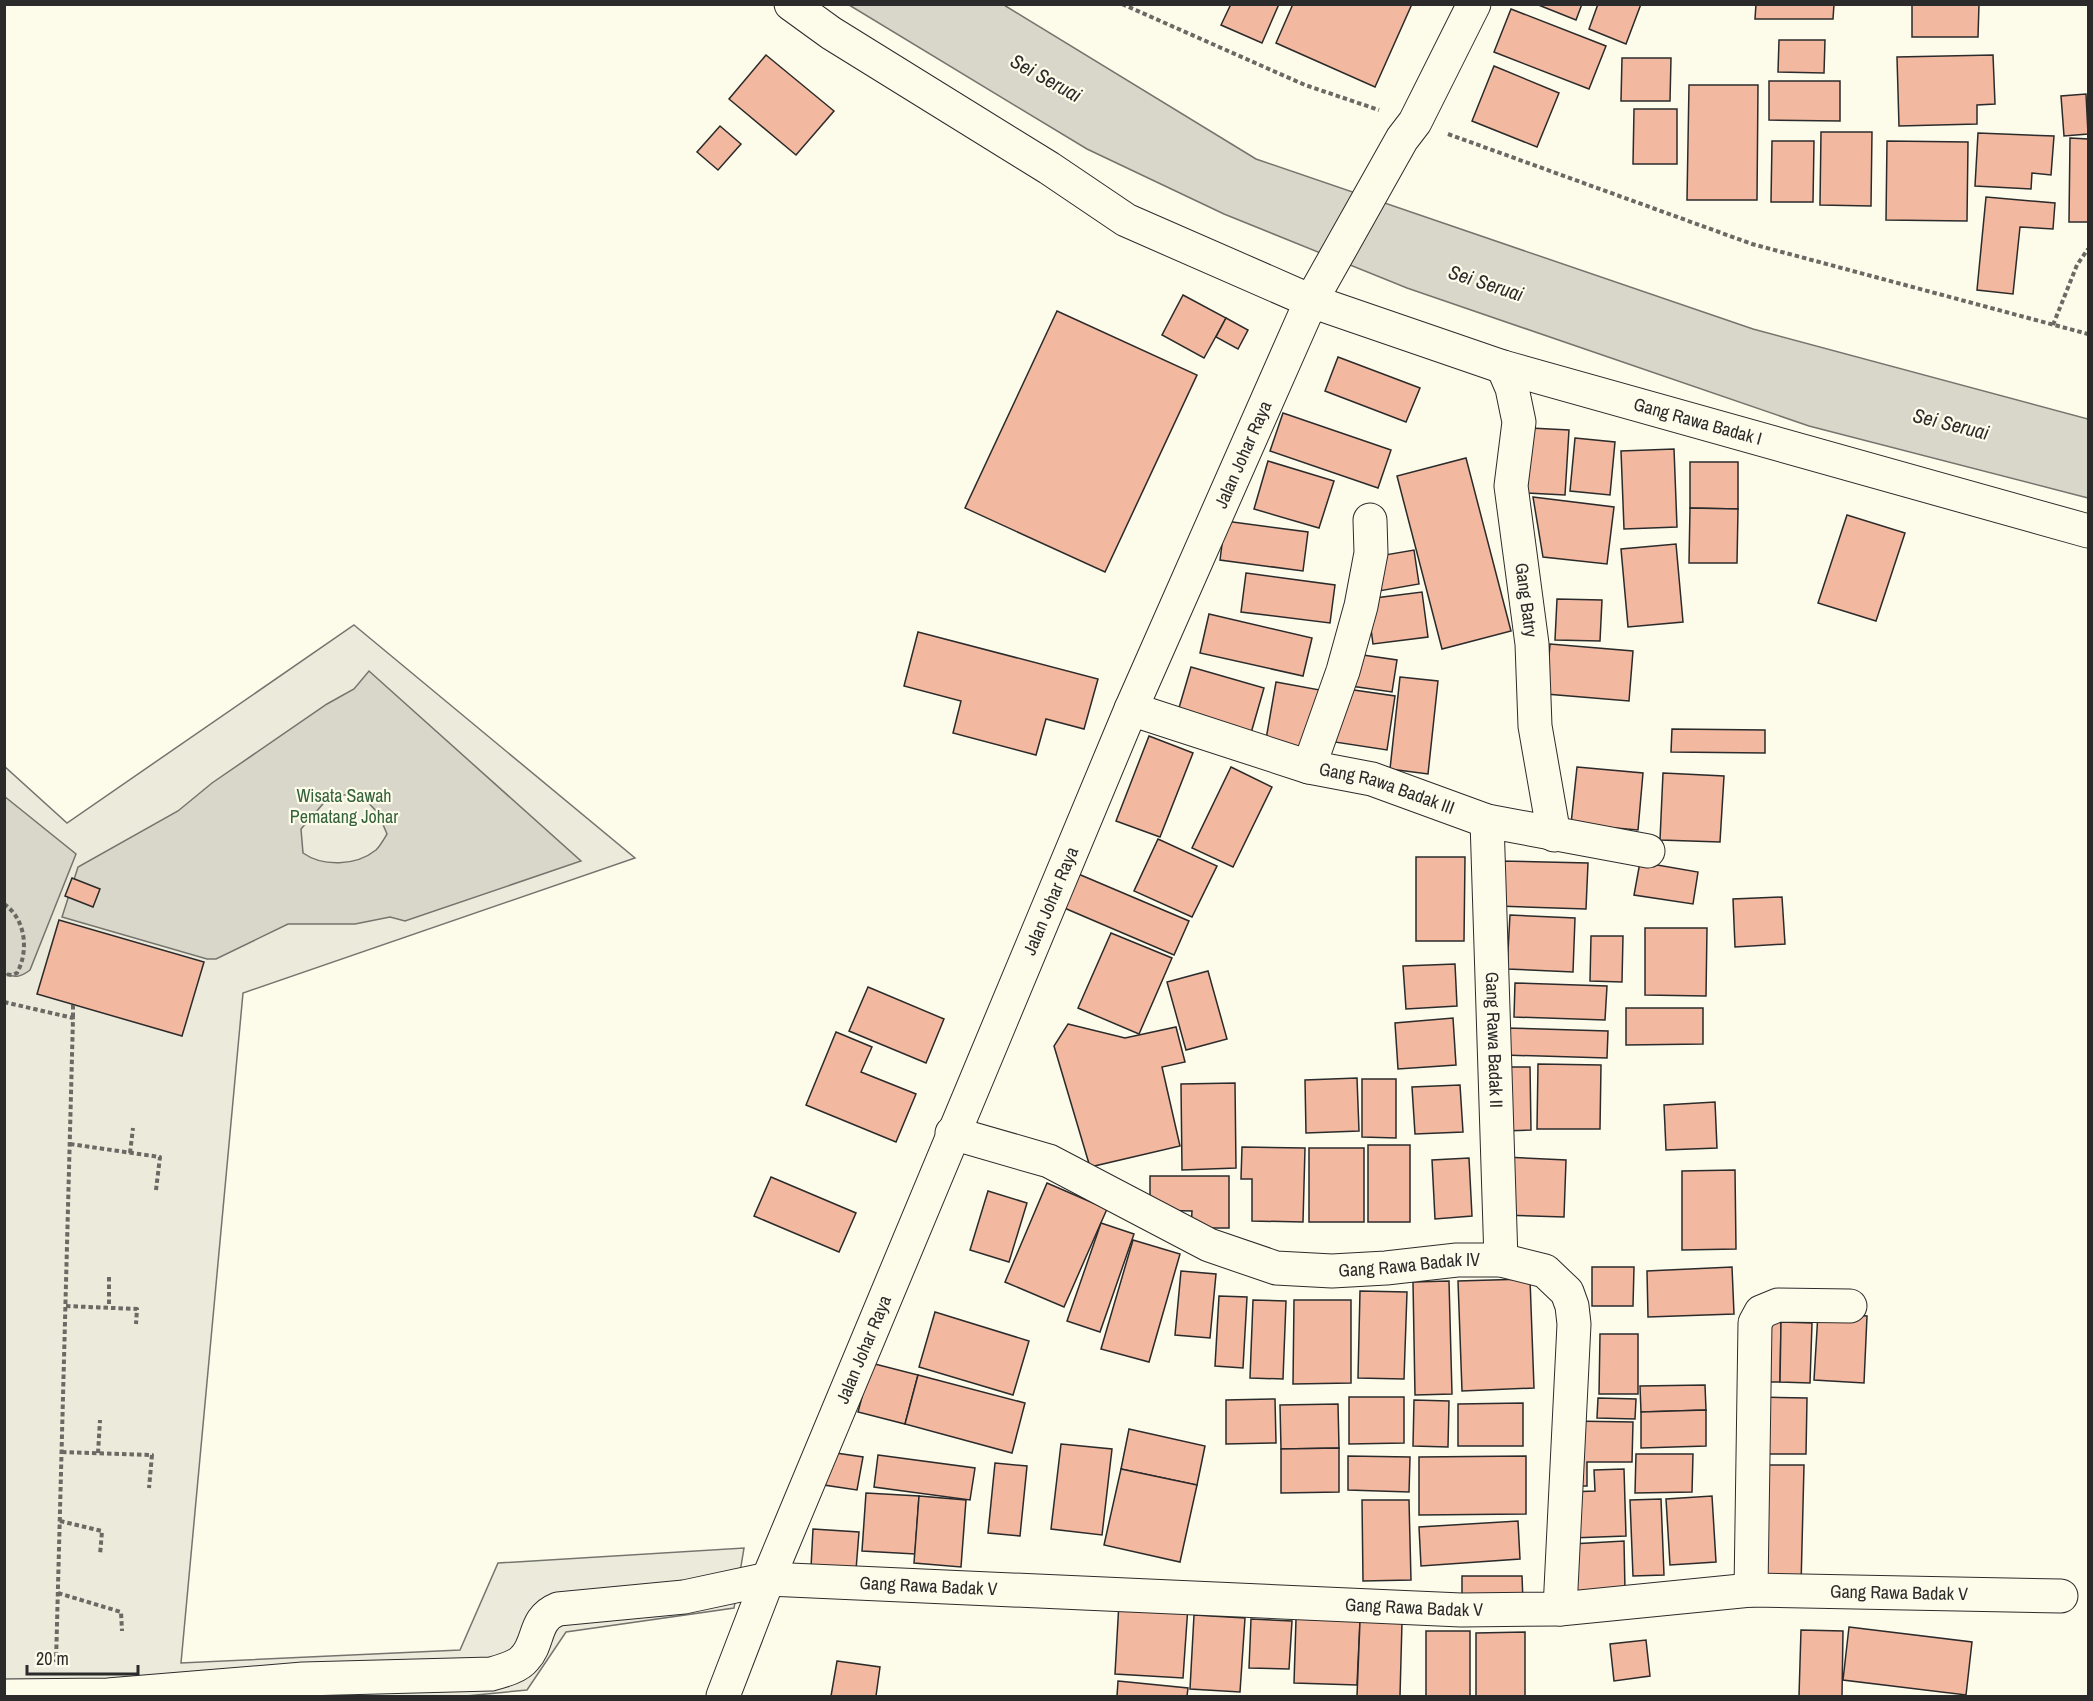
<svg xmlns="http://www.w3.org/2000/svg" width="2093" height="1701" font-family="'Archivo Narrow',sans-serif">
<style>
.green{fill:#ecebdb;stroke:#74746e;stroke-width:1.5}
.water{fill:#d8d7c9;stroke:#74746e;stroke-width:1.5;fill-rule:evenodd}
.building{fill:#f2b8a0;stroke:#2b2b2b;stroke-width:1.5}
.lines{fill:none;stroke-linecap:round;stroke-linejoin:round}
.minor-casing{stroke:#2b2b2b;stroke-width:35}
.path{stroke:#6a6964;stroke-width:4;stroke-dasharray:4.5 3;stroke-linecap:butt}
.minor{stroke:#fdfbea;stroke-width:33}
.labels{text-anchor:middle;stroke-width:4.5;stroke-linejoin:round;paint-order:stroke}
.street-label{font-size:18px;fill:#2b2b2b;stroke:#fdfbea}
.park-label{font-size:18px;fill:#34623c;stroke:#fdfbea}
.water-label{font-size:20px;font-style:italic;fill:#2b2b2b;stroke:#fdfbea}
</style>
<rect width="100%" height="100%" fill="#fdfbea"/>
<path class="green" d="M 354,625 L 635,858 L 243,993 L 181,1663 L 460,1650 L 498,1563 L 744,1548 L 734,1608 L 566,1632 L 527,1690 L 466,1696 L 5,1696 L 4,766 L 67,823 Z"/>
<g class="water">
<path d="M 849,5 L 1004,5 L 1256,159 L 1753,329 L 2088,419 L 2088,498 L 1809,426 L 1407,288 L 1224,214 L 1087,149 Z"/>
<path d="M 369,671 L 581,861 L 405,921 L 390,917 L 355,924 L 288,924 L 216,959 L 207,959 L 62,917 L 78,867 L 178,811 L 212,783 L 327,704 L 354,689 ZM 359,793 L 378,813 L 387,834 C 384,839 380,846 376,850 C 356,866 323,867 303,853 L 301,829 L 329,797 Z"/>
<path d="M 4,796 L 76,854 L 30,970 C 21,977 16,978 5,974 Z"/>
</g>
<g class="building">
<path d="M 1231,4 L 1279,4 L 1262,43 L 1221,25 Z"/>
<path d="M 1293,4 L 1412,4 L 1375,87 L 1276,43 Z"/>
<path d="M 1536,4 L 1582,4 L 1576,20 Z"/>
<path d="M 1598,4 L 1641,4 L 1626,44 L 1589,29 Z"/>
<path d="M 1756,4 L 1834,4 L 1833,19 L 1755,19 Z"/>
<path d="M 1912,4 L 1979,4 L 1978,37 L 1912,37 Z"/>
<path d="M 1511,9 L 1606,46 L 1589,89 L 1494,52 Z"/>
<path d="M 1779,40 L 1825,40 L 1824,73 L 1778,72 Z"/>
<path d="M 766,55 L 834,111 L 796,155 L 729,99 Z"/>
<path d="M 1993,55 L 1995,104 L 1977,105 L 1977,124 L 1899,126 L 1897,57 Z"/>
<path d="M 1622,58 L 1671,58 L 1670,101 L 1621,101 Z"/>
<path d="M 1494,66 L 1559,93 L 1537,147 L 1472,121 Z"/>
<path d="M 1769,81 L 1840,81 L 1840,121 L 1769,120 Z"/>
<path d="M 1689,85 L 1758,85 L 1757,200 L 1687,200 Z"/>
<path d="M 2086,94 L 2088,134 L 2064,136 L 2061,96 Z"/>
<path d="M 1634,109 L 1677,109 L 1677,164 L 1633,164 Z"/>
<path d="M 720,126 L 741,144 L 718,170 L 697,152 Z"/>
<path d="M 1821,132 L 1872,132 L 1871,206 L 1820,205 Z"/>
<path d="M 1978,133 L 2054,136 L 2051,175 L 2032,173 L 2031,189 L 1975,186 Z"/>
<path d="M 2070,138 L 2088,139 L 2088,222 L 2069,222 Z"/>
<path d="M 1772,141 L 1814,141 L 1813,202 L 1771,202 Z"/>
<path d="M 1887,141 L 1968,142 L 1967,221 L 1886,220 Z"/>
<path d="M 1986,197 L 2055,203 L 2053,229 L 2020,227 L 2013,294 L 1977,290 Z"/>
<path d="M 1183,295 L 1226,318 L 1204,358 L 1162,335 Z"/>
<path d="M 1057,311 L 1197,375 L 1105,572 L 965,508 Z"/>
<path d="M 1226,318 L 1248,330 L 1238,349 L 1216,337 Z"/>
<path d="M 1338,357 L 1420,388 L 1406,422 L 1325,391 Z"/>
<path d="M 1283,413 L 1391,450 L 1378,488 L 1270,451 Z"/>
<path d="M 1530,428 L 1569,430 L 1565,495 L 1527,493 Z"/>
<path d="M 1575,438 L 1615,442 L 1610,495 L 1570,491 Z"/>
<path d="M 1674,449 L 1677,527 L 1624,529 L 1621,451 Z"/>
<path d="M 1466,458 L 1511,631 L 1442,649 L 1397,476 Z"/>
<path d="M 1268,461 L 1334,481 L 1319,528 L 1254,509 Z"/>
<path d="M 1690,462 L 1738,462 L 1738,509 L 1690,508 Z"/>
<path d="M 1533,497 L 1614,507 L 1607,564 L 1543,557 Z"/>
<path d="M 1690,508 L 1738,509 L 1737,563 L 1689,563 Z"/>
<path d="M 1847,515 L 1905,533 L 1876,621 L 1818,603 Z"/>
<path d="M 1225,521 L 1308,532 L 1303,571 L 1220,560 Z"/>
<path d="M 1676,544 L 1683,622 L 1628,627 L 1621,549 Z"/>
<path d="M 1414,550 L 1419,584 L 1379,591 L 1373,557 Z"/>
<path d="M 1246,573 L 1335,585 L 1330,623 L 1241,612 Z"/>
<path d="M 1422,592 L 1428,637 L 1373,644 L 1367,599 Z"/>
<path d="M 1557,599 L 1602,600 L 1600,641 L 1555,640 Z"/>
<path d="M 1209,614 L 1312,638 L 1303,676 L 1200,653 Z"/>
<path d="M 918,632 L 1098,679 L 1084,729 L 1046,719 L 1036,755 L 953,733 L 961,701 L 904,686 Z"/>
<path d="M 1550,644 L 1633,651 L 1629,701 L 1546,694 Z"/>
<path d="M 1349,653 L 1397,660 L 1392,692 L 1344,685 Z"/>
<path d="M 1191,667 L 1264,688 L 1249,740 L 1176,718 Z"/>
<path d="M 1400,677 L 1438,681 L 1428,774 L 1390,769 Z"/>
<path d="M 1276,682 L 1320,690 L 1309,752 L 1265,745 Z"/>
<path d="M 1340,688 L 1395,696 L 1387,750 L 1328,741 Z"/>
<path d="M 1672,729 L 1765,730 L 1765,753 L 1671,752 Z"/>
<path d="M 1149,736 L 1193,753 L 1160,837 L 1116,821 Z"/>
<path d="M 1231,767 L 1272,787 L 1233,867 L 1192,848 Z"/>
<path d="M 1577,767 L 1643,773 L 1638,830 L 1571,824 Z"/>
<path d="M 1663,773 L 1724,776 L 1720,842 L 1660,840 Z"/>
<path d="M 1158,839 L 1217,866 L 1192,917 L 1134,891 Z"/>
<path d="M 1416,857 L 1465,857 L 1464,941 L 1416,941 Z"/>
<path d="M 1498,861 L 1588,863 L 1586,909 L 1498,906 Z"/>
<path d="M 1640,862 L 1698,872 L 1693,904 L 1634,895 Z"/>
<path d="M 1076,873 L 1189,921 L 1174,955 L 1062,907 Z"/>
<path d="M 72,878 L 100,889 L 93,907 L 65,896 Z"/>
<path d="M 1782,897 L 1785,944 L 1735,947 L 1733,899 Z"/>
<path d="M 1510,915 L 1575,918 L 1573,972 L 1507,969 Z"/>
<path d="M 59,920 L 204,962 L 182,1036 L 37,994 Z"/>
<path d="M 1645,928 L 1707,928 L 1706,996 L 1645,995 Z"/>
<path d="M 1111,933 L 1172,958 L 1139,1034 L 1078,1008 Z"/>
<path d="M 1591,936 L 1623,936 L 1622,982 L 1590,981 Z"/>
<path d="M 1455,964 L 1457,1006 L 1406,1009 L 1403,966 Z"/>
<path d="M 1208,971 L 1227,1039 L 1186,1050 L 1167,982 Z"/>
<path d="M 1515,983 L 1607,986 L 1605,1020 L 1514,1017 Z"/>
<path d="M 868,987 L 944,1019 L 926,1063 L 849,1031 Z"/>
<path d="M 1626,1008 L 1703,1008 L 1703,1044 L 1626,1045 Z"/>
<path d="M 1453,1018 L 1456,1065 L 1398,1069 L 1395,1023 Z"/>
<path d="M 1068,1024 L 1125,1038 L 1176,1027 L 1185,1062 L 1162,1067 L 1180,1146 L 1090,1167 L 1054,1046 Z"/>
<path d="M 1505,1028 L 1608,1031 L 1607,1058 L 1504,1055 Z"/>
<path d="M 836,1032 L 872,1047 L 861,1072 L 916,1094 L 896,1142 L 806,1105 Z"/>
<path d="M 1538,1064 L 1601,1065 L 1600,1129 L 1537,1129 Z"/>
<path d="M 1503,1067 L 1530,1067 L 1531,1130 L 1504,1131 Z"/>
<path d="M 1357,1078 L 1359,1131 L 1306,1133 L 1305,1080 Z"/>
<path d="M 1362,1079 L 1396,1079 L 1396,1138 L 1362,1137 Z"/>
<path d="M 1235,1083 L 1236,1168 L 1182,1170 L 1181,1084 Z"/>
<path d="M 1460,1085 L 1463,1132 L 1415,1134 L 1412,1087 Z"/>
<path d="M 1715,1102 L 1717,1148 L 1666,1150 L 1664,1105 Z"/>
<rect x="1368" y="1145" width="42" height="77"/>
<path d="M 1242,1147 L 1305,1148 L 1303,1222 L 1252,1221 L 1252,1179 L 1241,1179 Z"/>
<rect x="1309" y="1148" width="55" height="74"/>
<path d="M 1504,1157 L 1566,1160 L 1564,1217 L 1501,1215 Z"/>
<path d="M 1469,1158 L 1472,1216 L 1435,1219 L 1432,1160 Z"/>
<path d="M 1735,1170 L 1736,1249 L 1682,1250 L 1682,1171 Z"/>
<path d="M 1150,1176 L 1229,1176 L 1229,1228 L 1191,1228 L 1192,1211 L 1150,1210 Z"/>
<path d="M 771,1177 L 856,1213 L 839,1252 L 754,1216 Z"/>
<path d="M 1047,1183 L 1107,1209 L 1064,1307 L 1005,1282 Z"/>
<path d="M 988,1191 L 1027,1203 L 1009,1262 L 970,1250 Z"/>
<path d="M 1101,1223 L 1134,1234 L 1100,1332 L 1067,1321 Z"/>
<path d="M 1133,1240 L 1180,1254 L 1149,1362 L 1101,1349 Z"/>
<path d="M 1592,1267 L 1634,1267 L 1633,1306 L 1592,1306 Z"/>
<path d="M 1732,1267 L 1734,1314 L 1648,1317 L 1647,1271 Z"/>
<path d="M 1181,1271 L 1216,1274 L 1210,1338 L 1175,1335 Z"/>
<path d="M 1530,1279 L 1534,1388 L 1462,1391 L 1458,1281 Z"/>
<path d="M 1449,1281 L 1452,1394 L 1415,1395 L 1413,1282 Z"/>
<path d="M 1360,1291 L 1407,1292 L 1404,1379 L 1358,1378 Z"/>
<path d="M 1219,1296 L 1247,1297 L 1243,1368 L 1215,1366 Z"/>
<path d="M 1253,1300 L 1286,1301 L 1283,1379 L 1250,1378 Z"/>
<path d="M 1294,1300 L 1351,1300 L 1351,1383 L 1293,1384 Z"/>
<path d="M 935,1312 L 1029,1341 L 1013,1395 L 919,1367 Z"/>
<path d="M 1818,1313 L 1867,1316 L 1864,1383 L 1814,1380 Z"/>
<path d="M 1757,1322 L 1781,1322 L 1780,1382 L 1755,1382 Z"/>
<path d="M 1781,1322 L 1812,1323 L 1810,1383 L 1780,1382 Z"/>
<path d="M 1600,1334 L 1638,1334 L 1638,1394 L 1599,1394 Z"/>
<path d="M 871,1363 L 918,1375 L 905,1424 L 858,1412 Z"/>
<path d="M 918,1375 L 1025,1403 L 1012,1453 L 905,1424 Z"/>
<path d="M 1705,1385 L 1706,1410 L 1641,1412 L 1640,1386 Z"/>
<path d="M 1349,1397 L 1404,1397 L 1404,1443 L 1349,1444 Z"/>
<path d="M 1756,1397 L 1807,1398 L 1806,1454 L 1755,1454 Z"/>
<path d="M 1598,1398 L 1636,1399 L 1635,1419 L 1597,1418 Z"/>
<path d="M 1275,1399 L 1276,1443 L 1226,1444 L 1226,1400 Z"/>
<path d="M 1414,1400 L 1449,1401 L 1448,1447 L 1413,1446 Z"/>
<path d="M 1523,1403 L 1523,1446 L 1458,1446 L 1458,1404 Z"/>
<path d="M 1338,1404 L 1339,1448 L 1281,1449 L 1280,1405 Z"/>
<path d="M 1706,1410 L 1706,1446 L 1641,1448 L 1641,1412 Z"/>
<path d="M 1570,1421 L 1633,1422 L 1632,1462 L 1587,1462 L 1587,1486 L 1570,1486 Z"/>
<path d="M 1129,1429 L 1205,1446 L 1197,1485 L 1121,1469 Z"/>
<path d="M 1061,1444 L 1112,1449 L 1102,1535 L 1051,1529 Z"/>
<path d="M 1339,1448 L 1339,1492 L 1281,1493 L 1281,1449 Z"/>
<path d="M 829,1452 L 863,1457 L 857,1490 L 824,1485 Z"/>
<path d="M 1636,1454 L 1693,1454 L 1692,1492 L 1635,1493 Z"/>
<path d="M 878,1455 L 975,1468 L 970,1500 L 874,1487 Z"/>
<path d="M 1348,1456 L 1410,1457 L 1409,1492 L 1348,1490 Z"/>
<path d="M 1526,1456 L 1526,1514 L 1419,1515 L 1419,1457 Z"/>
<path d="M 995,1463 L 1027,1466 L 1020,1536 L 988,1533 Z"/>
<path d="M 1756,1465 L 1804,1465 L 1801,1586 L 1753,1584 Z"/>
<path d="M 1121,1469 L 1197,1485 L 1180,1562 L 1104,1545 Z"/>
<path d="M 1624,1469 L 1626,1536 L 1571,1538 L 1569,1492 L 1595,1491 L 1594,1470 Z"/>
<path d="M 866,1493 L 919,1496 L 915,1554 L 862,1551 Z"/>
<path d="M 919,1496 L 966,1500 L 961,1567 L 914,1563 Z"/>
<path d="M 1712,1496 L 1716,1562 L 1670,1565 L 1666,1499 Z"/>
<path d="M 1661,1499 L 1664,1575 L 1633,1576 L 1630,1500 Z"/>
<path d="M 1362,1500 L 1409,1500 L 1411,1580 L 1363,1581 Z"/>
<path d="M 1518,1521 L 1520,1559 L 1421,1566 L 1419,1527 Z"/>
<path d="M 813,1529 L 859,1532 L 856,1570 L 811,1567 Z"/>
<path d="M 1624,1541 L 1625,1591 L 1573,1593 L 1571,1544 Z"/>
<path d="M 1462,1576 L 1522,1576 L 1523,1602 L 1462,1602 Z"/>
<path d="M 1119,1602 L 1188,1606 L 1183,1678 L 1115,1674 Z"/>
<path d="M 1194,1615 L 1245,1618 L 1240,1692 L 1190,1689 Z"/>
<path d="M 1251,1619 L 1292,1621 L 1289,1669 L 1249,1668 Z"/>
<path d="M 1296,1619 L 1360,1621 L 1357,1685 L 1294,1683 Z"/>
<path d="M 1360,1621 L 1402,1622 L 1400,1696 L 1357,1696 Z"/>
<path d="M 1849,1627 L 1972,1642 L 1966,1695 L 1843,1680 Z"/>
<path d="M 1801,1630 L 1843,1631 L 1842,1696 L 1799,1696 Z"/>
<rect x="1426" y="1631" width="44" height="65"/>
<path d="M 1525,1632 L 1525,1696 L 1476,1696 L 1476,1633 Z"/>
<path d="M 1646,1640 L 1650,1676 L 1614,1681 L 1610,1644 Z"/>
<path d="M 837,1661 L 880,1667 L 876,1696 L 831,1696 Z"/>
<path d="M 1118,1681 L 1188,1688 L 1187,1696 L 1117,1696 Z"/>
</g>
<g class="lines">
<g class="minor-casing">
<g id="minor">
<path id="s1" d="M 791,4 L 831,33 L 1049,168 L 1126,220 L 1311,301 L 1503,367 L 2088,531"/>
<path id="s2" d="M 1503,367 L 1512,388 L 1519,422 L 1511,486 L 1532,644 L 1535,726 L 1554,835"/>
<path id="s3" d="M 1131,709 L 1309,767 L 1372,779 L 1487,821 L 1648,851"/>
<path d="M 1309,767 L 1343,671 L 1361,606 L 1371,553 L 1370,520"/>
<path id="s4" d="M 1487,821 L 1501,1260"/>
<path id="s5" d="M 952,1133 L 1049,1161 L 1209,1245 L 1276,1268 L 1332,1271 L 1386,1268 L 1457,1260 L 1501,1260 L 1545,1271 L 1567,1292 L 1572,1306 L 1574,1324 L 1560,1609"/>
<path d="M 1751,1590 L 1755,1323 L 1761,1312 L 1778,1305 L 1850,1306"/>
<path id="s6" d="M 4,1696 L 108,1695 L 303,1679 L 491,1674 C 502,1671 518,1667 525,1658 C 540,1642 533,1619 558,1609 L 684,1597 L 768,1579 L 1461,1610 L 1560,1609 L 1751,1590 L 2061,1596"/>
<path id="s7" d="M 723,1696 L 768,1579 L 1131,709 L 1311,301 L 1402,139 L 1415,122 L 1474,4"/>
</g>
</g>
<g class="path">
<path d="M 1122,4 L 1305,85 L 1379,110"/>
<path d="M 1448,134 L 1752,244 L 2088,334"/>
<path d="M 2053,325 L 2077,265 L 2088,249"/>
<path d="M 4,904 C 26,919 29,951 17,973 L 12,975 L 4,974"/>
<path d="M 4,1002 L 73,1018 L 56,1662"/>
<path d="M 73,1005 L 73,1018"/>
<path d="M 70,1144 L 160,1157 L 156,1190"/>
<path d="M 130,1153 L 133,1128"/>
<path d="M 109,1277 L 109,1307"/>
<path d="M 66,1306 L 137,1309 L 136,1324"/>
<path d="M 62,1452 L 152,1455 L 149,1488"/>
<path d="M 98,1453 L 100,1420"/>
<path d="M 60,1521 L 102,1531 L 100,1555"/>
<path d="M 58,1593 L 121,1612 L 122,1631"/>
</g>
<use href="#minor" class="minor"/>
</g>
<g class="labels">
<g class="street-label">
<text dy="6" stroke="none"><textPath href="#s1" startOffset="1006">Gang Rawa Badak I</textPath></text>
<text dy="6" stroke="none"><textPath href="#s7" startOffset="1346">Jalan Johar Raya</textPath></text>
<text dy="6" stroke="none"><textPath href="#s2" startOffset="237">Gang Batry</textPath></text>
<text dy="6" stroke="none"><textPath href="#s3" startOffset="268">Gang Rawa Badak III</textPath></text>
<text dy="6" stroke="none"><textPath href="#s7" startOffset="860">Jalan Johar Raya</textPath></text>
<text dy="6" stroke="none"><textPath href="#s4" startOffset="219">Gang Rawa Badak II</textPath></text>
<text dy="6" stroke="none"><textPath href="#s5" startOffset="486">Gang Rawa Badak IV</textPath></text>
<text dy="6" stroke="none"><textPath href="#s7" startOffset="374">Jalan Johar Raya</textPath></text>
<text dy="6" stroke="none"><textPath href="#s6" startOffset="960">Gang Rawa Badak V</textPath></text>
<text dy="6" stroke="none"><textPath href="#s6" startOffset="1932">Gang Rawa Badak V</textPath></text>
<text dy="6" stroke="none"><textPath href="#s6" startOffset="1446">Gang Rawa Badak V</textPath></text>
</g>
<g class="park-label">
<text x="344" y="802">Wisata Sawah<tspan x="344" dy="21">Pematang Johar</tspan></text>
</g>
<g class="water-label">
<text transform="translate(1046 78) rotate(29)" y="7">Sei Seruai</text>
<text transform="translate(1486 283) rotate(18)" y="7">Sei Seruai</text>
<text transform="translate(1951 424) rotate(14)" y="7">Sei Seruai</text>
</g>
</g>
<rect width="2093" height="1701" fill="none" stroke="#2b2b2b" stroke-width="12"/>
<path d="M27 1665v9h111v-9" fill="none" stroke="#2b2b2b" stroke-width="3"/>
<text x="36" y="1665" font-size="18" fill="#2b2b2b" stroke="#fdfbea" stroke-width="4.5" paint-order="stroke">20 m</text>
</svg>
